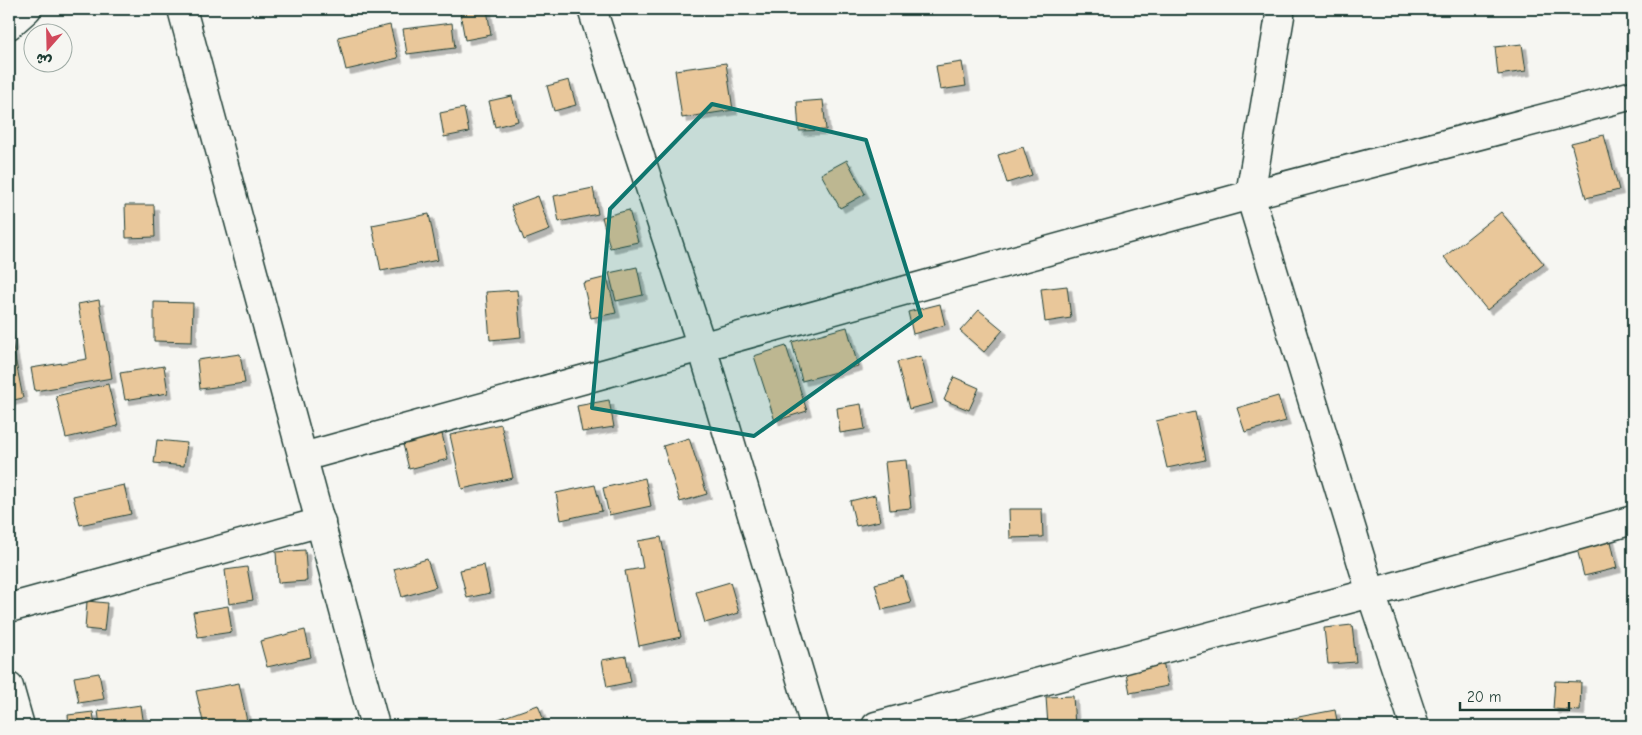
<svg xmlns="http://www.w3.org/2000/svg" width="1642" height="735" font-family="'Comic Neue','Playpen Sans Arabic',sans-serif">
<style>
.building{fill:#e9c79a;stroke:#1f3d34;filter:url(#shadow)}
.lines{fill:none;stroke-linecap:round;stroke-linejoin:round}
.minor-casing{stroke:#1f3d34;stroke-width:31}
.minor{stroke:#f6f6f2;stroke-width:28}
.marked{fill:#0f766e;fill-opacity:0.2;stroke:#0f766e;stroke-width:4;stroke-linejoin:round}
</style>
<defs>
<filter id="shadow"><feDropShadow dx="4.5" dy="4.5" stdDeviation="0" flood-color="#0004"/></filter>
</defs>
<rect width="100%" height="100%" fill="#f6f6f2"/>
<filter id="ink" filterUnits="userSpaceOnUse"><feTurbulence type="fractalNoise" baseFrequency=".02" numOctaves="2"/><feDisplacementMap in="SourceGraphic" scale="10" xChannelSelector="R" yChannelSelector="G"/><feConvolveMatrix kernelMatrix="1 2 1 2 8 2 1 2 1" color-interpolation-filters="sRGB"/></filter>
<g filter="url(#ink)">
<g class="building">
<path d="M 476,9 L 487,9 L 491,35 L 465,40 L 460,12 Z"/>
<path d="M 452,23 L 455,48 L 407,54 L 403,29 Z"/>
<path d="M 390,25 L 398,58 L 346,70 L 338,37 Z"/>
<path d="M 1522,44 L 1526,71 L 1498,75 L 1495,47 Z"/>
<path d="M 962,62 L 966,86 L 940,90 L 936,66 Z"/>
<path d="M 726,63 L 733,110 L 682,118 L 675,70 Z"/>
<path d="M 569,80 L 576,105 L 554,111 L 547,86 Z"/>
<path d="M 512,96 L 518,121 L 495,127 L 489,101 Z"/>
<path d="M 823,100 L 826,130 L 799,131 L 797,102 Z"/>
<path d="M 464,108 L 469,132 L 444,137 L 440,113 Z"/>
<path d="M 1604,135 L 1619,190 L 1586,198 L 1571,143 Z"/>
<path d="M 1023,147 L 1032,175 L 1007,183 L 998,155 Z"/>
<path d="M 847,160 L 865,194 L 840,208 L 821,174 Z"/>
<path d="M 593,188 L 598,214 L 559,222 L 554,196 Z"/>
<path d="M 538,196 L 550,230 L 524,240 L 511,206 Z"/>
<path d="M 125,205 L 154,205 L 155,237 L 126,238 Z"/>
<path d="M 629,210 L 638,242 L 610,248 L 602,217 Z"/>
<path d="M 1501,212 L 1544,264 L 1487,310 L 1444,257 Z"/>
<path d="M 429,214 L 438,260 L 381,271 L 372,225 Z"/>
<path d="M 637,267 L 643,295 L 616,301 L 609,273 Z"/>
<path d="M 607,277 L 616,313 L 591,318 L 583,283 Z"/>
<path d="M 1067,286 L 1071,318 L 1045,322 L 1041,289 Z"/>
<path d="M 517,290 L 521,337 L 490,340 L 486,292 Z"/>
<path d="M 99,300 L 112,378 L 35,391 L 31,368 L 87,359 L 78,304 Z"/>
<path d="M 154,302 L 193,303 L 192,342 L 154,341 Z"/>
<path d="M 940,304 L 945,325 L 913,334 L 908,312 Z"/>
<path d="M 979,310 L 1003,330 L 984,352 L 960,331 Z"/>
<path d="M 9,327 L 23,398 L 9,401 Z"/>
<path d="M 847,327 L 858,366 L 802,381 L 792,342 Z"/>
<path d="M 786,346 L 807,411 L 775,421 L 754,356 Z"/>
<path d="M 240,354 L 245,383 L 200,389 L 197,360 Z"/>
<path d="M 921,356 L 933,403 L 909,409 L 897,362 Z"/>
<path d="M 164,366 L 168,393 L 125,400 L 120,373 Z"/>
<path d="M 954,377 L 979,388 L 969,410 L 944,400 Z"/>
<path d="M 108,384 L 118,426 L 66,438 L 56,396 Z"/>
<path d="M 1278,396 L 1286,421 L 1245,432 L 1237,408 Z"/>
<path d="M 609,400 L 614,427 L 582,432 L 577,406 Z"/>
<path d="M 861,404 L 865,429 L 840,433 L 837,408 Z"/>
<path d="M 1195,412 L 1205,460 L 1167,468 L 1156,421 Z"/>
<path d="M 501,424 L 513,478 L 462,489 L 450,435 Z"/>
<path d="M 441,430 L 448,459 L 409,469 L 402,440 Z"/>
<path d="M 689,438 L 707,494 L 680,502 L 663,446 Z"/>
<path d="M 157,440 L 187,443 L 184,466 L 154,463 Z"/>
<path d="M 906,460 L 911,508 L 890,510 L 885,462 Z"/>
<path d="M 645,478 L 651,506 L 609,515 L 603,488 Z"/>
<path d="M 124,485 L 131,514 L 80,525 L 73,496 Z"/>
<path d="M 595,485 L 602,511 L 561,520 L 556,493 Z"/>
<path d="M 875,495 L 880,521 L 856,526 L 850,501 Z"/>
<path d="M 1009,509 L 1042,509 L 1043,537 L 1010,538 Z"/>
<path d="M 661,537 L 681,637 L 639,646 L 625,571 L 643,568 L 638,541 Z"/>
<path d="M 1610,537 L 1617,568 L 1584,576 L 1576,545 Z"/>
<path d="M 305,550 L 307,581 L 278,583 L 276,552 Z"/>
<path d="M 427,559 L 436,587 L 402,597 L 394,569 Z"/>
<path d="M 484,565 L 490,593 L 467,598 L 460,570 Z"/>
<path d="M 247,567 L 253,600 L 229,604 L 225,570 Z"/>
<path d="M 903,576 L 911,603 L 882,610 L 875,584 Z"/>
<path d="M 730,582 L 739,613 L 705,623 L 696,592 Z"/>
<path d="M 87,601 L 107,603 L 104,631 L 85,629 Z"/>
<path d="M 228,606 L 232,632 L 198,637 L 193,612 Z"/>
<path d="M 1352,625 L 1356,662 L 1328,664 L 1324,628 Z"/>
<path d="M 305,630 L 311,657 L 267,667 L 260,641 Z"/>
<path d="M 626,656 L 631,682 L 607,687 L 602,660 Z"/>
<path d="M 1163,661 L 1168,686 L 1130,693 L 1125,667 Z"/>
<path d="M 99,673 L 104,699 L 79,703 L 74,677 Z"/>
<path d="M 1555,681 L 1581,682 L 1580,711 L 1553,709 Z"/>
<path d="M 239,683 L 248,726 L 204,726 L 196,691 Z"/>
<path d="M 1073,696 L 1075,726 L 1048,726 L 1046,697 Z"/>
<path d="M 141,705 L 144,726 L 100,726 L 98,711 Z"/>
<path d="M 538,705 L 546,726 L 479,726 Z"/>
<path d="M 1335,710 L 1338,726 L 1290,726 L 1288,719 Z"/>
<path d="M 93,712 L 95,726 L 69,726 L 68,715 Z"/>
</g>
<g class="lines">
<g class="minor-casing">
<g id="minor">
<path d="M 182,9 L 375,726"/>
<path d="M 592,9 L 702,347 L 815,726"/>
<path d="M 1278,9 L 1280,16 L 1250,195 L 1371,593 L 1415,726"/>
<path d="M 9,25 L 27,9"/>
<path d="M 303,457 L 1250,195 L 1633,95"/>
<path d="M 9,608 L 321,522"/>
<path d="M 9,687 L 20,726"/>
<path d="M 876,726 L 1371,593 L 1633,520"/>
</g>
</g>
<use href="#minor" class="minor"/>
</g>
</g>
<path class="marked" d="M 712,104 L 866,140 L 921,316 L 754,436 L 592,408 L 610,209 Z"/>
<rect width="1642" height="735" fill="none" stroke="#f6f6f2" stroke-width="30"/>
<rect x="15" y="15" width="1612" height="705" fill="none" stroke="#1f3d34" stroke-width="2" filter="url(#ink)"/>
<g transform="translate(48 48) rotate(200)"><circle r="24" fill="#f6f6f2" stroke="#a0aca6"/>
<path d="M0-4L9 19L0 12L-9 19Z" fill="#d1495b"/>
<text y="-8" font-size="14" font-weight="bold" text-anchor="middle" fill="#1f3d34">ش</text>
</g>
<path d="M1460 702v8h109v-8" fill="none" stroke="#1f3d34" stroke-width="2.5"/>
<text x="1467" y="702" font-size="15" fill="#1f3d34" stroke="#f6f6f2" stroke-width="4" paint-order="stroke">20 m</text>
</svg>
